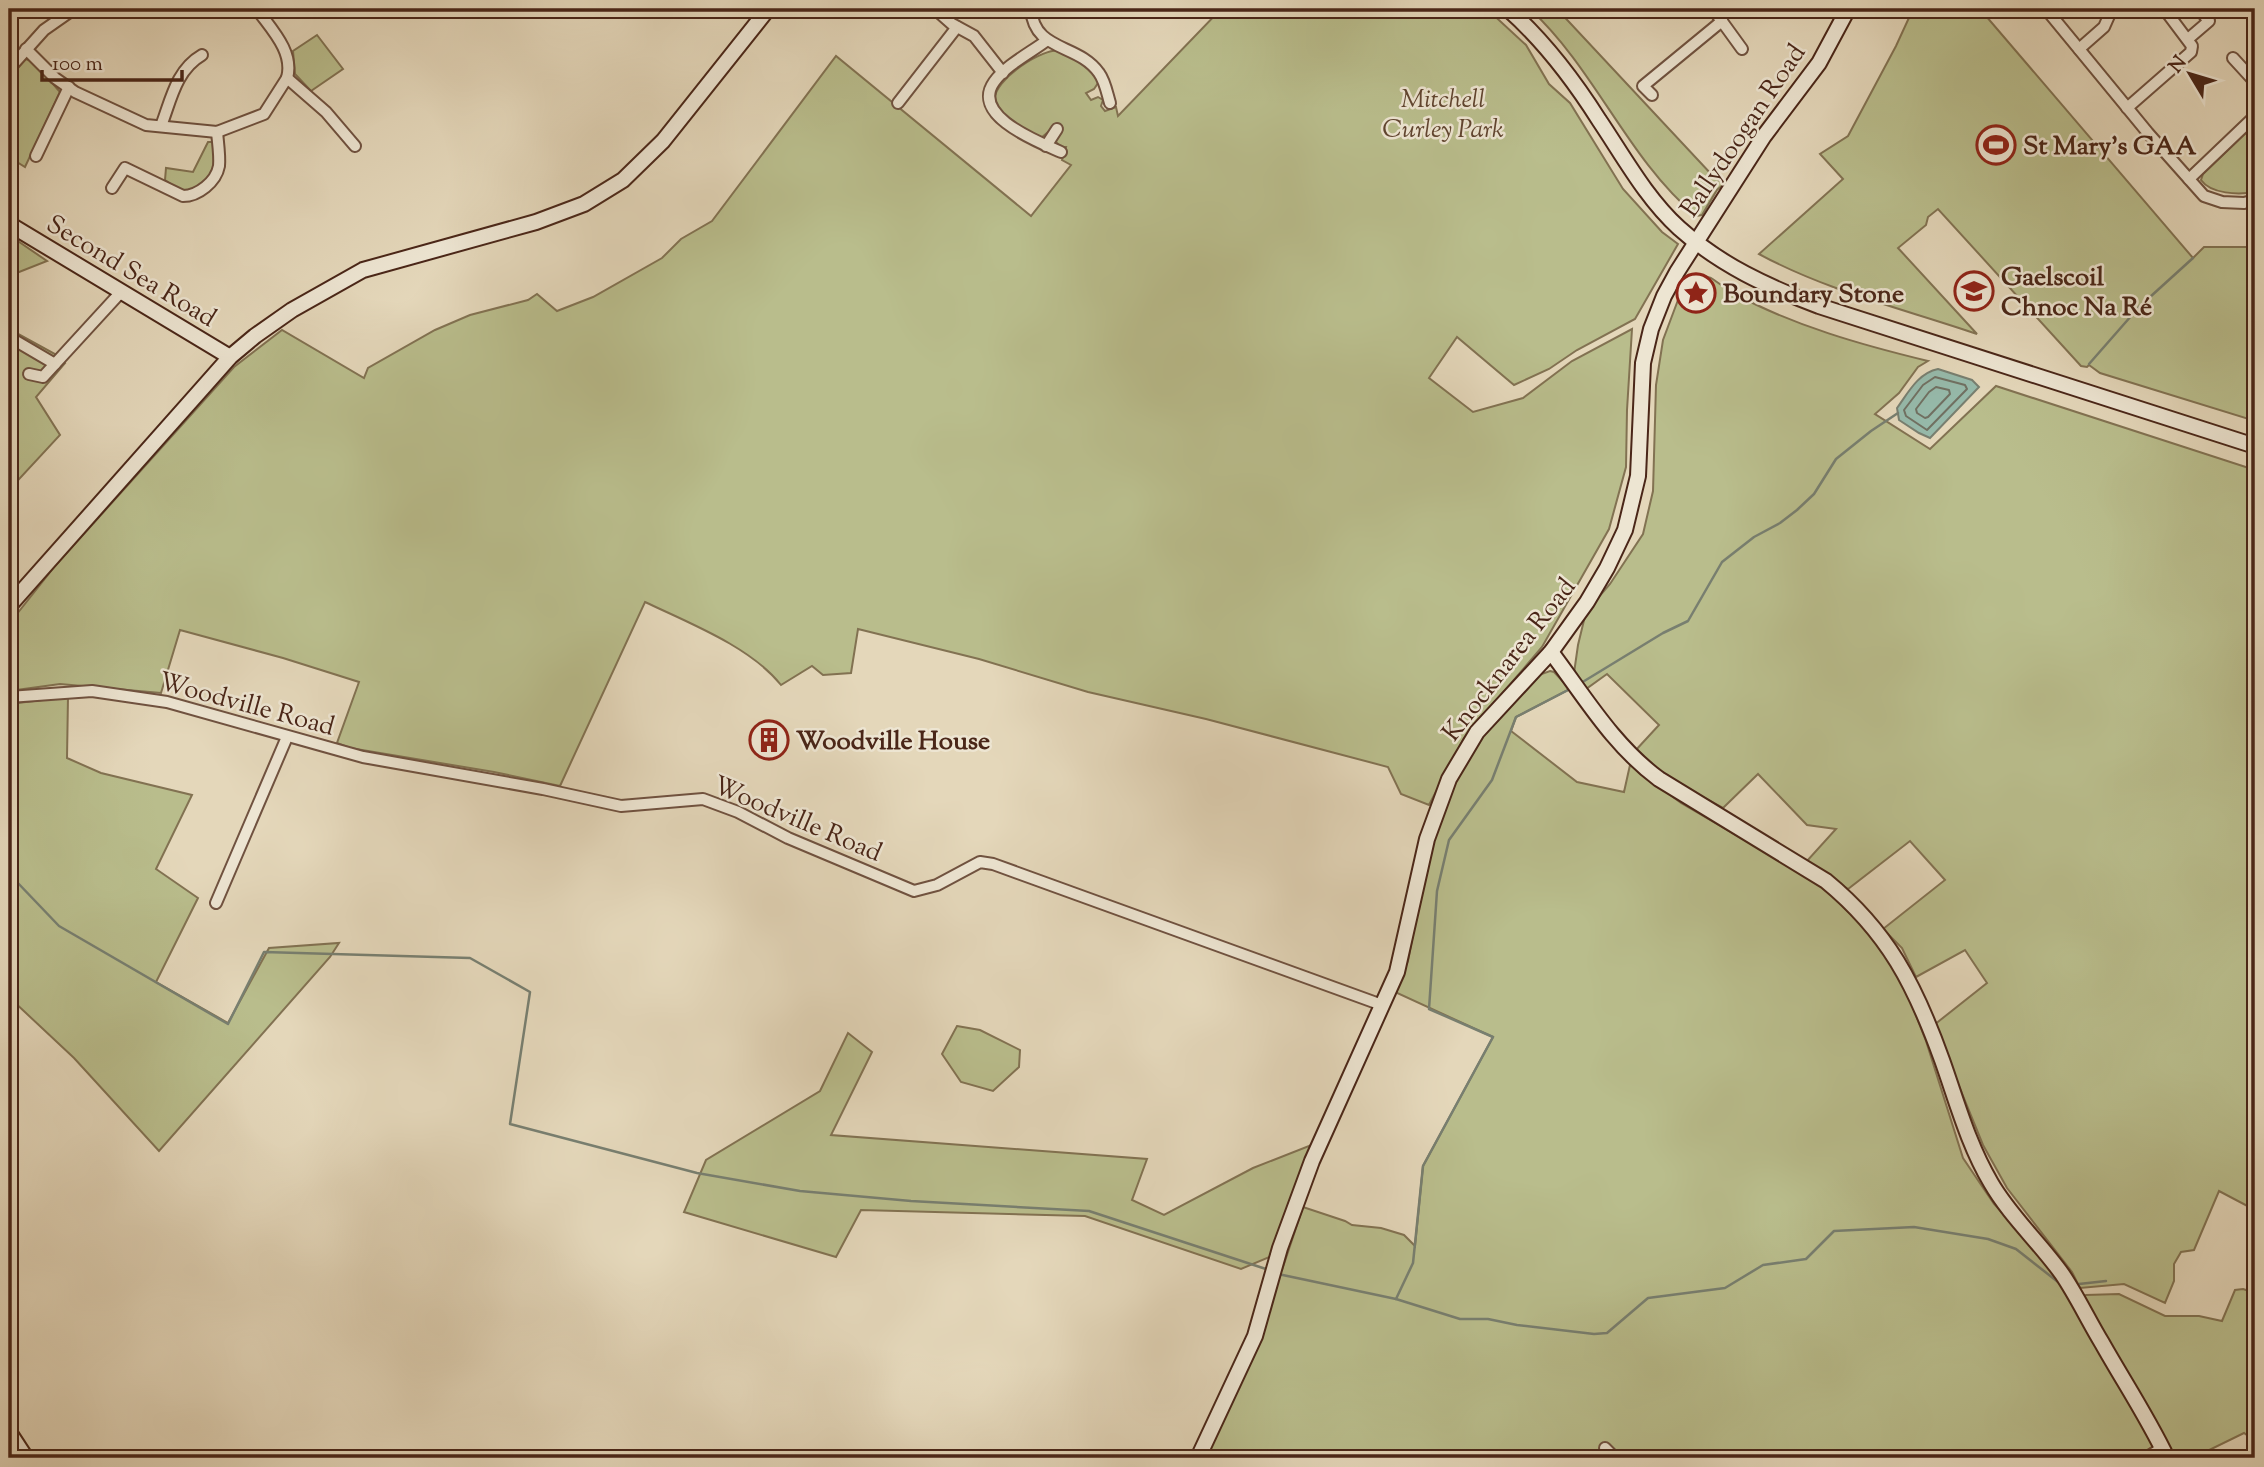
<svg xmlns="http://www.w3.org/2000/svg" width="2264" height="1467" font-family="'Sorts Mill Goudy',serif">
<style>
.green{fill:#b9bd8c;stroke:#827252;stroke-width:2}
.water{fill:#96baab;stroke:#787f70;stroke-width:2}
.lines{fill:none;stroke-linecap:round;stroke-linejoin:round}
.shore{stroke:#707062;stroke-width:2}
.stream{stroke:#787f70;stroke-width:2.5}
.street-casing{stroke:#705240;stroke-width:14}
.secondary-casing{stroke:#4a2618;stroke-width:18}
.street{stroke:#ede5d2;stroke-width:10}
.secondary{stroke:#ede5d2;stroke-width:14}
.labels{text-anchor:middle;stroke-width:5;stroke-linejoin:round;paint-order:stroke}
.park-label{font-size:26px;font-style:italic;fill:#60442f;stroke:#ede5d2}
.street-label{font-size:26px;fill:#4a2618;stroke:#ede5d2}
.poi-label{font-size:26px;font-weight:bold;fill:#4a2618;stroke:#ede5d2;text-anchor:start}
</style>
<rect width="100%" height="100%" fill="#e4d7ba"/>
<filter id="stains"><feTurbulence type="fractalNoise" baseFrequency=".00286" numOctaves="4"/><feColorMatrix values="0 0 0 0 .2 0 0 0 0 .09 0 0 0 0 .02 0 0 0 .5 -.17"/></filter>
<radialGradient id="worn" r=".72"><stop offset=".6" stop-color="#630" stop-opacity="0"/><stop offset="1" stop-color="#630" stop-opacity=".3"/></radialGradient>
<g class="green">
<path d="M 1221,9 L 1487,9 L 1526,45 L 1549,84 L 1570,103 L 1623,189 L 1662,232 L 1678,244 L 1635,319 L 1577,350 L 1549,369 L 1514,385 L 1457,337 L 1429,378 L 1473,412 L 1523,398 L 1572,361 L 1632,329 L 1627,410 L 1626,467 L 1609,529 L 1542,647 L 1464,738 L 1429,805 L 1401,794 L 1388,767 L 1206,719 L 1088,692 L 979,659 L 858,629 L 851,673 L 823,675 L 812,666 L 781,685 C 751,647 689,623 645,602 L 560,786 L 494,772 L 350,748 L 337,743 L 359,682 L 283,658 L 180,630 L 161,693 L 60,684 L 9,691 L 9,624 L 55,566 L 234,367 L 282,330 L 364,378 L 368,368 L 435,330 L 470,315 L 528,300 L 537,294 L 557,311 L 593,297 L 662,258 L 681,239 L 712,221 L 836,56 L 1031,216 L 1071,165 L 1062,160 L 1066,147 L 1061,147 L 1055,141 L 1054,127 L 1041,138 C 1026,132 998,118 995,100 C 992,81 1044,46 1061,51 C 1077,56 1089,67 1100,80 L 1094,89 L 1086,93 L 1091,100 L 1098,97 L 1103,100 L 1101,106 L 1105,111 L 1116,107 L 1118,116 Z"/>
<path d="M 1530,9 L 1557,9 L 1712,175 L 1724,184 L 1717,190 L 1702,215 L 1696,216 C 1627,158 1596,70 1530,9 Z"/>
<path d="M 1913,9 L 1980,9 L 2193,258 L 2204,247 L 2255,247 L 2255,421 L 2100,373 L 2089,365 L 2087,367 L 2081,366 L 1938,209 L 1928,217 L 1926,225 L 1898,248 L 1977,334 C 1904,309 1827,291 1759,254 L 1843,179 L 1820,154 L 1848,136 L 1896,46 Z"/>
<path d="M 317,35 L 343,69 L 311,91 L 295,74 L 293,51 Z"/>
<path d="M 26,59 L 34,62 L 60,92 L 25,167 L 9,157 L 9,79 L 20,60 Z"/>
<path d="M 2255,124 L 2255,192 C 2238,195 2211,194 2201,180 L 2203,174 Z"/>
<path d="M 208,142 L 215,142 C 215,151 218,163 213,171 C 209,179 194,192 185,191 C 178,191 171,184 165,180 L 166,168 L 193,172 Z"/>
<path d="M 9,235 L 47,261 L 9,276 Z"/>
<path d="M 1704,276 L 1711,278 C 1719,283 1726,289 1733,293 C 1794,326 1862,345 1928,361 L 1918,367 L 1899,393 L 1875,414 L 1930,449 L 1996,386 L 2255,470 L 2255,1210 L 2219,1191 L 2194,1250 L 2181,1252 L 2174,1264 L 2174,1281 L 2165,1303 L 2124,1284 L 2080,1288 L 2072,1272 L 2007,1188 L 1983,1145 L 1934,1025 L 1987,983 L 1965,950 L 1916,977 L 1902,948 L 1883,929 L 1945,880 L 1910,841 L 1848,889 L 1806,862 L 1836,829 L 1807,825 L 1758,774 L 1723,808 L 1662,775 L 1635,751 L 1659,725 L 1607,674 L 1586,689 L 1574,673 L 1578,645 L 1586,612 L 1610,584 L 1643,534 L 1653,491 L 1656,385 L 1663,340 L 1681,292 L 1688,286 L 1703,283 Z"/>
<path d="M 9,329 L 55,354 L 65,363 L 36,397 L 60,435 L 9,490 Z"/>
<path d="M 1550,671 L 1554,672 L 1570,689 L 1516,717 L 1511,731 L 1577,782 L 1624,792 L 1630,765 L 1681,803 L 1808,877 L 1829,893 L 1871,934 L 1902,980 L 1926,1041 L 1963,1158 L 1994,1204 L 2034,1247 L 2054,1274 L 2155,1445 L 2135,1458 L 1203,1458 L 1278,1270 L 1282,1270 L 1303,1207 L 1345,1221 L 1352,1225 L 1381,1228 L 1404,1235 L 1415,1246 L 1423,1166 L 1493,1037 L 1395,992 L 1408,961 L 1428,855 L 1449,791 L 1482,734 L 1536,676 Z"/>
<path d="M 68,697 L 67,758 L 101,773 L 192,795 L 156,869 L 198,898 L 156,982 L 228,1023 L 269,948 L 339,943 L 330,957 L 159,1151 L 74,1058 L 11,999 L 9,1000 L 9,704 Z"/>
<path d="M 957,1026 L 980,1030 L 1020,1050 L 1019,1067 L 993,1091 L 961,1082 L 942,1054 Z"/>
<path d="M 848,1033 L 872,1052 L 831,1135 L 1147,1159 L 1132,1200 L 1164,1215 L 1253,1168 L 1314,1144 L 1272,1256 L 1241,1269 L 1085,1216 L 861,1210 L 836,1257 L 684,1212 L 706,1160 L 820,1091 Z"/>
<path d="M 2243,1289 L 2255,1293 L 2255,1441 L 2244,1433 L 2193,1458 L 2172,1458 L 2138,1391 L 2083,1298 L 2086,1295 L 2119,1294 L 2165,1316 L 2199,1316 L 2222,1321 L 2235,1290 Z"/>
</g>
<path class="water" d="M 1938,369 L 1972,380 L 1979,387 L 1930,438 L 1919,433 L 1899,420 L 1897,408 C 1908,393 1918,373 1938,369 Z"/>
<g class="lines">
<g class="shore">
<path d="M 1935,377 L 1965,385 L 1967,389 L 1927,430 L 1906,416 L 1904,410 L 1923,385 Z"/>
<path d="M 1936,387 L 1949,390 L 1950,394 L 1928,417 L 1925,418 L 1917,413 L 1916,409 L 1929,392 Z"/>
</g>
<g class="stream">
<path d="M 2089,364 L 2139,307 L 2193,258"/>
<path d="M 1581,683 L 1663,633 L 1688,621 L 1722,562 L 1754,537 L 1780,523 L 1797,510 L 1814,494 L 1836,459 L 1871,431 L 1898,413"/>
<path d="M 9,869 L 16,881 L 59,926 L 228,1024 L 264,952 L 470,958 L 530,992 L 510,1124 L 697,1173 L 800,1191 L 911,1201 L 1089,1211 L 1269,1270"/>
<path d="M 1278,1274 L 1396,1299 L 1460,1319 L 1488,1319 L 1517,1325 L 1594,1334 L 1607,1333 L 1648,1298 L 1725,1288 L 1763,1265 L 1806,1259 L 1834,1231 L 1914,1227 L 1988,1239 L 2016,1249 L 2058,1282"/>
<path d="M 2079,1284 L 2106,1281"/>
<path d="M 1396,1299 L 1413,1263 L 1423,1166 L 1493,1037 L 1429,1009 L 1437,891 L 1449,840 L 1492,780 L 1516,717 L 1570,689"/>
</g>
<g class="street-casing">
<g id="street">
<path d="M 935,9 L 952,24 L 974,36 L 1003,73"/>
<path d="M 1031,9 C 1034,52 1078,43 1099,73 C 1105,81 1107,93 1110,103"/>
<path d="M 1571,9 L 1573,11 L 1577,9"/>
<path d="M 1713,9 L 1742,49"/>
<path d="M 2046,9 L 2148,133 L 2204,196 L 2222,202 L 2244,203 L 2255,200"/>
<path d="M 259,12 C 273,31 294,53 287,78"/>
<path d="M 2188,39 L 2209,21 L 2199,9"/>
<path d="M 1046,41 C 1030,53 1006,65 994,82 C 970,116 1039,142 1061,152"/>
<path d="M 26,49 L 55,78 L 75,92 L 146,125 L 217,132 L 264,114 L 287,78 L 326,112 L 355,146"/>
<path d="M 2079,49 L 2104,27 L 2112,9"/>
<path d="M 2233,58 L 2255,82"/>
<path d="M 9,69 L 44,30 L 74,9"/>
<path d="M 1652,95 L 1643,86 L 1722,21"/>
<path d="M 898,103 L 957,27"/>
<path d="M 2127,108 L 2191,52 L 2192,46 L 2165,10"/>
<path d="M 161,126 C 171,100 176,70 202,55"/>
<path d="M 1046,146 L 1057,129"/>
<path d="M 36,156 L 69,87"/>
<path d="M 2189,179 L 2255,116"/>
<path d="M 112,188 L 125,168 L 183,196 C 198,196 216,182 219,166 C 220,156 218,143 217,132"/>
<path d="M 9,337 L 55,364"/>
<path d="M 29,374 L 43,377 L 121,292"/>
<path d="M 9,697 L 92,691 L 167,702 L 363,757 L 543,789 L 621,806 L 703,799 L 738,812 L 788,838 L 914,891 L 937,885 L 980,862 L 993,864 L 1382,1005"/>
<path d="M 216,903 L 287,737"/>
<path d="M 1605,1448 L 1615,1458"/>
<path d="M 2146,1458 L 2162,1448"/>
</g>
</g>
<g class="secondary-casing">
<g id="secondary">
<path d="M 1508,9 C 1544,41 1573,79 1599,120 C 1624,157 1646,198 1679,228 C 1720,265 1768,287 1819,306 L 2255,446"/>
<path d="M 9,224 L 230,357"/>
<path d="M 9,606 L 207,383 L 230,357 L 255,336 L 292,310 L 363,270 L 536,222 L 584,204 L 623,180 L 663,141 L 768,9"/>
<path d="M 1551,652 C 1585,697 1613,745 1659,779 L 1826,881 C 1888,932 1915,985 1942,1060 C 1957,1102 1968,1144 1991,1183 C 2010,1216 2040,1243 2062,1274 C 2077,1296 2088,1320 2102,1343 C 2124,1382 2148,1418 2167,1458"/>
<path d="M 9,1432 L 26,1458"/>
<path d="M 1198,1458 L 1255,1336 L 1280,1248 L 1312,1161 L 1397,972 L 1427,839 L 1449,779 L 1477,732 L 1551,652 L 1587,602 L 1607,568 L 1625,530 L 1638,476 L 1643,363 L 1651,329 L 1664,296 L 1677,272 L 1764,136 L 1819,63 L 1848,9"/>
</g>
</g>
<use href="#street" class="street"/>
<use href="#secondary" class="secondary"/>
</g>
<defs>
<g id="stadium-ring" transform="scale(2.0125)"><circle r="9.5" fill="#ede5d2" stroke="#8f2418" stroke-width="1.5"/><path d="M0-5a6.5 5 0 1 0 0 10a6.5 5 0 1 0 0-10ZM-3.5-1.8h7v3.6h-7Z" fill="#8f2418"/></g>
<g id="school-ring" transform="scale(2.0125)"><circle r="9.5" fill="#ede5d2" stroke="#8f2418" stroke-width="1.5"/><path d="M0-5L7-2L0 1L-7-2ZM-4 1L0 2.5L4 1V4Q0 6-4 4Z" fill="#8f2418"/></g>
<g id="sight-ring" transform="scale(2.0125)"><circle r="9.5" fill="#ede5d2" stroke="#8f2418" stroke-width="1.5"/><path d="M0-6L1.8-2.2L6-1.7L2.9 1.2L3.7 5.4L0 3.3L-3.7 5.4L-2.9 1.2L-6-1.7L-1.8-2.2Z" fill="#8f2418"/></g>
<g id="building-ring" transform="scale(2.0125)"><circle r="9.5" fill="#ede5d2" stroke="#8f2418" stroke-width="1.5"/><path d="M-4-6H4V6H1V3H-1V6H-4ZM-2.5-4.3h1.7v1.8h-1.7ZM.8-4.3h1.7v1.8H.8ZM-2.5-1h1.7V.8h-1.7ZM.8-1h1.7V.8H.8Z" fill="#8f2418"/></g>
</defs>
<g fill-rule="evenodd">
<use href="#stadium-ring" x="1996" y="145"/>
<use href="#school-ring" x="1974" y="291"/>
<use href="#sight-ring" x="1696" y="293"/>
<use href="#building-ring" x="769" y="740"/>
</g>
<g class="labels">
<g class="park-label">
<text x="1443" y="107">Mitchell<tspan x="1443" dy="30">Curley Park</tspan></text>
</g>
<g class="street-label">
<text transform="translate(1742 130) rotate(-56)" y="9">Ballydoogan Road</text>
<text transform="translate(132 270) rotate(31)" y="9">Second Sea Road</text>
<text transform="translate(1508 659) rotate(-52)" y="9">Knocknarea Road</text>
<text transform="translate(247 703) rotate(15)" y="9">Woodville Road</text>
<text transform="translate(798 818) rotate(23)" y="9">Woodville Road</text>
</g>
<g class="poi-label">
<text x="2023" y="154">St Mary's GAA</text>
<text x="2001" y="285">Gaelscoil<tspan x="2001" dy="30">Chnoc Na Ré</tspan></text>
<text x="1723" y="302">Boundary Stone</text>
<text x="796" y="749">Woodville House</text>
</g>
</g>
<rect width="2264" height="1467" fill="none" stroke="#e4d7ba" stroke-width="35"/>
<rect x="10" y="10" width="2243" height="1446" fill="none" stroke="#4a2618" stroke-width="3.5"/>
<rect x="18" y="18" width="2229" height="1432" fill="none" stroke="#4a2618" stroke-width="2"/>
<g transform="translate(2190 74) rotate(308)" stroke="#ede5d2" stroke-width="5" paint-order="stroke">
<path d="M0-5L12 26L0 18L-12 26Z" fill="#4a2618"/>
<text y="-10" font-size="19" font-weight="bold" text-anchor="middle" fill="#4a2618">N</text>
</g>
<path d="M42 70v10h140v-10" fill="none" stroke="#4a2618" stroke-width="3.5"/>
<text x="52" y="70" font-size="21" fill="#4a2618" stroke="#ede5d2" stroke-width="5" paint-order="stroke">100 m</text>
<rect width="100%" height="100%" filter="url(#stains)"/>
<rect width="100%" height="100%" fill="url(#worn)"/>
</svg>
